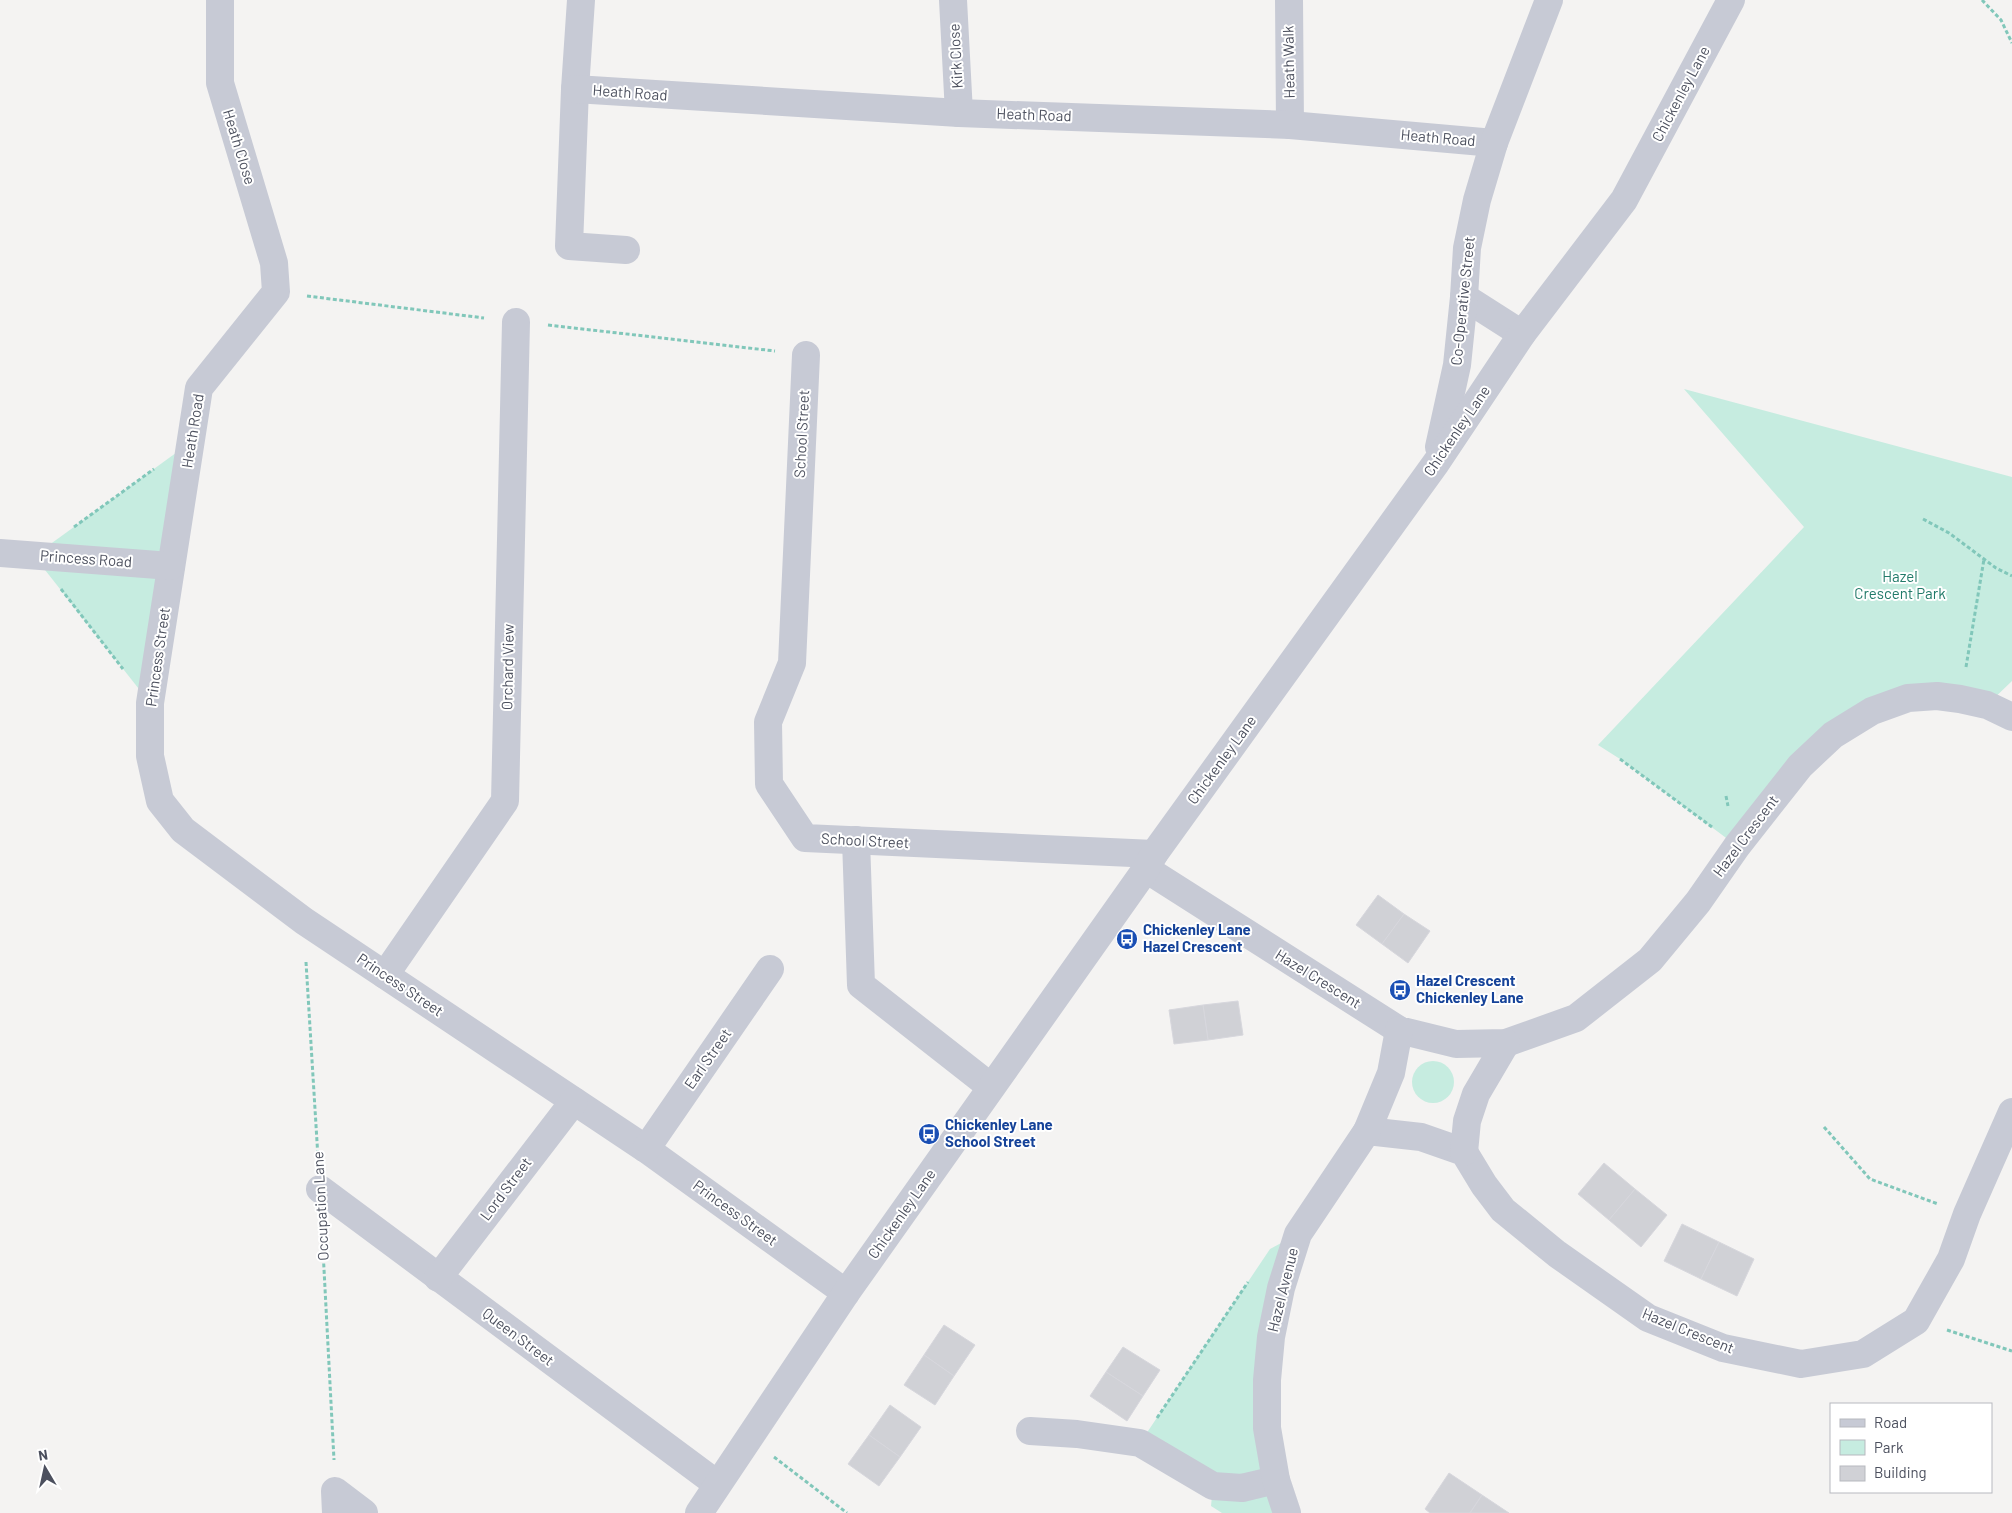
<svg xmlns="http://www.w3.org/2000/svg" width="2012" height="1513" font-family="Barlow,sans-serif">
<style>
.green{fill:#c6ece0}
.building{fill:#d0d1d6;stroke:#d7d7dd}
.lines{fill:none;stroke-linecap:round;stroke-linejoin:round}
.path{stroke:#81c7ba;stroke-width:3;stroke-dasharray:4 2.5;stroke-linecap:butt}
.minor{stroke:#c7cad5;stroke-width:28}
.labels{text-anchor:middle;stroke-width:4;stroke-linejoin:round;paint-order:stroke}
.street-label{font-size:15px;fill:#4c505e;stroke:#fff}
.park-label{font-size:15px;fill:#217a69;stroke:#fff}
.transit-label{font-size:15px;font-weight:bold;fill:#164399;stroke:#fff;text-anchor:start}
</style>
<rect width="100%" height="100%" fill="#f4f3f2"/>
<g class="green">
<path d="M 1684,389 L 2012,477 L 2012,681 L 1987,705 L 1872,711 L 1737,846 L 1620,759 L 1598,745 L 1804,527 Z"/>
<path d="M 191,442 L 150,703 L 34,556 Z"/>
<circle cx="1433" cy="1082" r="21"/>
<path d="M 1298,1234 L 1271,1337 L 1287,1513 L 1222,1513 L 1211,1506 L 1213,1486 L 1140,1443 L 1270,1249 Z"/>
</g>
<g class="building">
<path d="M 1378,895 L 1404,914 L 1382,944 L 1356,925 Z"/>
<path d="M 1404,914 L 1430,931 L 1408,963 L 1382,944 Z"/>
<path d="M 1238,1001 L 1243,1035 L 1208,1040 L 1203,1005 Z"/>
<path d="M 1203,1005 L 1208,1040 L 1174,1044 L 1169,1010 Z"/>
<path d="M 1604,1163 L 1635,1189 L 1609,1220 L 1578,1194 Z"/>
<path d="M 1635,1189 L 1667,1215 L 1641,1247 L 1609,1220 Z"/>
<path d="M 1682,1224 L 1719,1242 L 1701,1279 L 1664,1261 Z"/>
<path d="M 1719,1242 L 1754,1259 L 1737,1296 L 1701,1279 Z"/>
<path d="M 944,1325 L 975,1345 L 954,1376 L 924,1355 Z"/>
<path d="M 1123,1347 L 1160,1370 L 1143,1396 L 1106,1372 Z"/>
<path d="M 924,1355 L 954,1376 L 935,1405 L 904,1385 Z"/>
<path d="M 1106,1372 L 1143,1396 L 1127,1421 L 1090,1396 Z"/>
<path d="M 890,1405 L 921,1427 L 900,1457 L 869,1435 Z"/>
<path d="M 869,1435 L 900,1457 L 879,1486 L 848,1464 Z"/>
<path d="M 1449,1473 L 1482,1495 L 1470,1513 L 1430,1513 L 1425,1509 Z"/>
<path d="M 1482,1495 L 1509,1513 L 1470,1513 Z"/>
</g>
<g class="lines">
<g class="path">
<path d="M 1982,0 L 2001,20 L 2012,43"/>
<path d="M 307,296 L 484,318"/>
<path d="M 548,325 L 775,351"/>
<path d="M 1923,519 L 1949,533 L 1996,568 L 2012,576"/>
<path d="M 74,527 L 154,469"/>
<path d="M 61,589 L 123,669"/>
<path d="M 1966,667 L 1984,559"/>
<path d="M 1620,759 L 1712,827"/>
<path d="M 1726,796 L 1728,806"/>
<path d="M 306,962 L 318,1158"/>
<path d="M 1824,1127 L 1870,1179 L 1938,1204"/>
<path d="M 322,1231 L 334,1460"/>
<path d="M 1947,1330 L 2012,1351"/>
<path d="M 1157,1418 L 1248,1282"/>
<path d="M 774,1457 L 847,1513"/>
</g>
<g class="minor">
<path d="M 220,0 L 220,83 L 274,263 L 276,292 L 199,388 L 150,703 L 150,756 L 160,801 L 183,830 L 304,921 L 646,1149 L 846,1293"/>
<path d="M 581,0 L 575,89 L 569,246 L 626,250"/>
<path d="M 953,0 L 959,113"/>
<path d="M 1289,0 L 1290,125"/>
<path d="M 575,89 L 959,113 L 1290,125 L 1494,143"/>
<path d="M 1464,297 L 1522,334"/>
<path d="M 806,355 L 792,663 L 768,722 L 769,784 L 805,838 L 1154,854"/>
<path d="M 1439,447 L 1457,365 L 1464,297 L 1467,248 L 1477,200 L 1494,143 L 1549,0"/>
<path d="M 0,553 L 171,566"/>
<path d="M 856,840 L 861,985 L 991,1087"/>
<path d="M 1146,869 L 1399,1030 L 1456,1044 L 1506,1043 L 1576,1018 L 1650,960 L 1698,902 L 1737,846 L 1800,766 L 1833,735 L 1872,711 L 1908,698 L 1937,696 L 1960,699 L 1987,705 L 2012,717"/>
<path d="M 385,975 L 505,801 L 516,322"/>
<path d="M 1367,1131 L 1421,1137 L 1464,1152 L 1484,1185 L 1503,1210 L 1557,1254 L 1648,1318 L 1723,1348 L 1801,1364 L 1863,1354 L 1916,1321 L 1951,1259 L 1967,1214 L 2012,1112"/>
<path d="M 646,1149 L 770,969"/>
<path d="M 1464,1152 L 1467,1121 L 1476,1094 L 1506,1043"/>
<path d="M 320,1189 L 717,1484"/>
<path d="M 438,1278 L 574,1101"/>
<path d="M 1030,1431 L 1077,1434 L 1140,1443 L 1213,1486 L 1242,1488 L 1276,1480"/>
<path d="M 336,1513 L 335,1491 L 364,1513"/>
<path d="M 699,1513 L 846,1293 L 1146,869 L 1154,854 L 1436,463 L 1522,334 L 1624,200 L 1731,0"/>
<path d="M 1287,1513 L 1276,1480 L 1267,1428 L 1267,1380 L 1271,1337 L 1281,1288 L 1298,1234 L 1367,1131 L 1391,1073 L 1399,1030"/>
</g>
</g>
<defs>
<g id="bus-disc" transform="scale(1.125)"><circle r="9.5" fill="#1a4fb4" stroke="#fff"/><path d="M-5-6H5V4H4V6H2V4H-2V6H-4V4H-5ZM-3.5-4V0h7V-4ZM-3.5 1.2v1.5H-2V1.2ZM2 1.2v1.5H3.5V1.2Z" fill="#fff"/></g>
</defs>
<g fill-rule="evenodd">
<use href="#bus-disc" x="1127" y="939"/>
<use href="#bus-disc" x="1400" y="990"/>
<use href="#bus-disc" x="929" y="1134"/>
</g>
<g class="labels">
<g class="street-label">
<text transform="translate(956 56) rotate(-93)" y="5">Kirk Close</text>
<text transform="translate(1289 62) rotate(-91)" y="5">Heath Walk</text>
<text transform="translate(630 93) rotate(4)" y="5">Heath Road</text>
<text transform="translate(1681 94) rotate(-62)" y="5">Chickenley Lane</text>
<text transform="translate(1034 115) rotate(2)" y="5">Heath Road</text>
<text transform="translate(1438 138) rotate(5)" y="5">Heath Road</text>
<text transform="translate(239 147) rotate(73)" y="5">Heath Close</text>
<text transform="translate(1463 301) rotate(-84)" y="5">Co-Operative Street</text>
<text transform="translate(193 431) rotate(-81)" y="5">Heath Road</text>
<text transform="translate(1457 431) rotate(-56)" y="5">Chickenley Lane</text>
<text transform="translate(802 434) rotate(-87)" y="5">School Street</text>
<text transform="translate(86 559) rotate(4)" y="5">Princess Road</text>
<text transform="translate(158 657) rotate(-82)" y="5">Princess Street</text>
<text transform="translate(508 667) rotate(-89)" y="5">Orchard View</text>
<text transform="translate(1222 760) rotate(-54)" y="5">Chickenley Lane</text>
<text transform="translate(1746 836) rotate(-53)" y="5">Hazel Crescent</text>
<text transform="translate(865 841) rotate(3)" y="5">School Street</text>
<text transform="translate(1318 979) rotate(32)" y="5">Hazel Crescent</text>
<text transform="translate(400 985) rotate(34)" y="5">Princess Street</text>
<text transform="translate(708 1059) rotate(-55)" y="5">Earl Street</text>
<text transform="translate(506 1189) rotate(-53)" y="5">Lord Street</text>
<text transform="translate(321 1206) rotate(-93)" y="5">Occupation Lane</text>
<text transform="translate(735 1213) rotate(36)" y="5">Princess Street</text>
<text transform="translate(902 1214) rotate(-55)" y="5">Chickenley Lane</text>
<text transform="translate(1283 1290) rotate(-76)" y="5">Hazel Avenue</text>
<text transform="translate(1688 1331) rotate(22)" y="5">Hazel Crescent</text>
<text transform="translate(518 1337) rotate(37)" y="5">Queen Street</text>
</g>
<g class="park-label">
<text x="1900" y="582">Hazel<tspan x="1900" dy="17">Crescent Park</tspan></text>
</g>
<g class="transit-label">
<text x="1143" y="935">Chickenley Lane<tspan x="1143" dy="17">Hazel Crescent</tspan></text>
<text x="1416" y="986">Hazel Crescent<tspan x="1416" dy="17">Chickenley Lane</tspan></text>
<text x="945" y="1130">Chickenley Lane<tspan x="945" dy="17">School Street</tspan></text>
</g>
</g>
<rect x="1830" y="1403" width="162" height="90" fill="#ffffff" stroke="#b7b9bf"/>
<rect x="1840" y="1419" width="25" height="8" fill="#c7cad5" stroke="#b7b9bf"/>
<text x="1874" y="1428" font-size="15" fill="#4c505e">Road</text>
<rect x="1840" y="1440" width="25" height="15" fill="#c6ece0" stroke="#b7b9bf"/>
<text x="1874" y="1453" font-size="15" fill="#4c505e">Park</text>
<rect x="1840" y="1466" width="25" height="15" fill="#d0d1d6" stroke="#b7b9bf"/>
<text x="1874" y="1478" font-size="15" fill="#4c505e">Building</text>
<g transform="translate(45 1468) rotate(351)" stroke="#ffffff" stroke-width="4" paint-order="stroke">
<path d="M0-4L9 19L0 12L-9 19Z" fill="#4c505e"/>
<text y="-8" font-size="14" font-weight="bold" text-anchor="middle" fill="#4c505e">N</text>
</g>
</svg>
